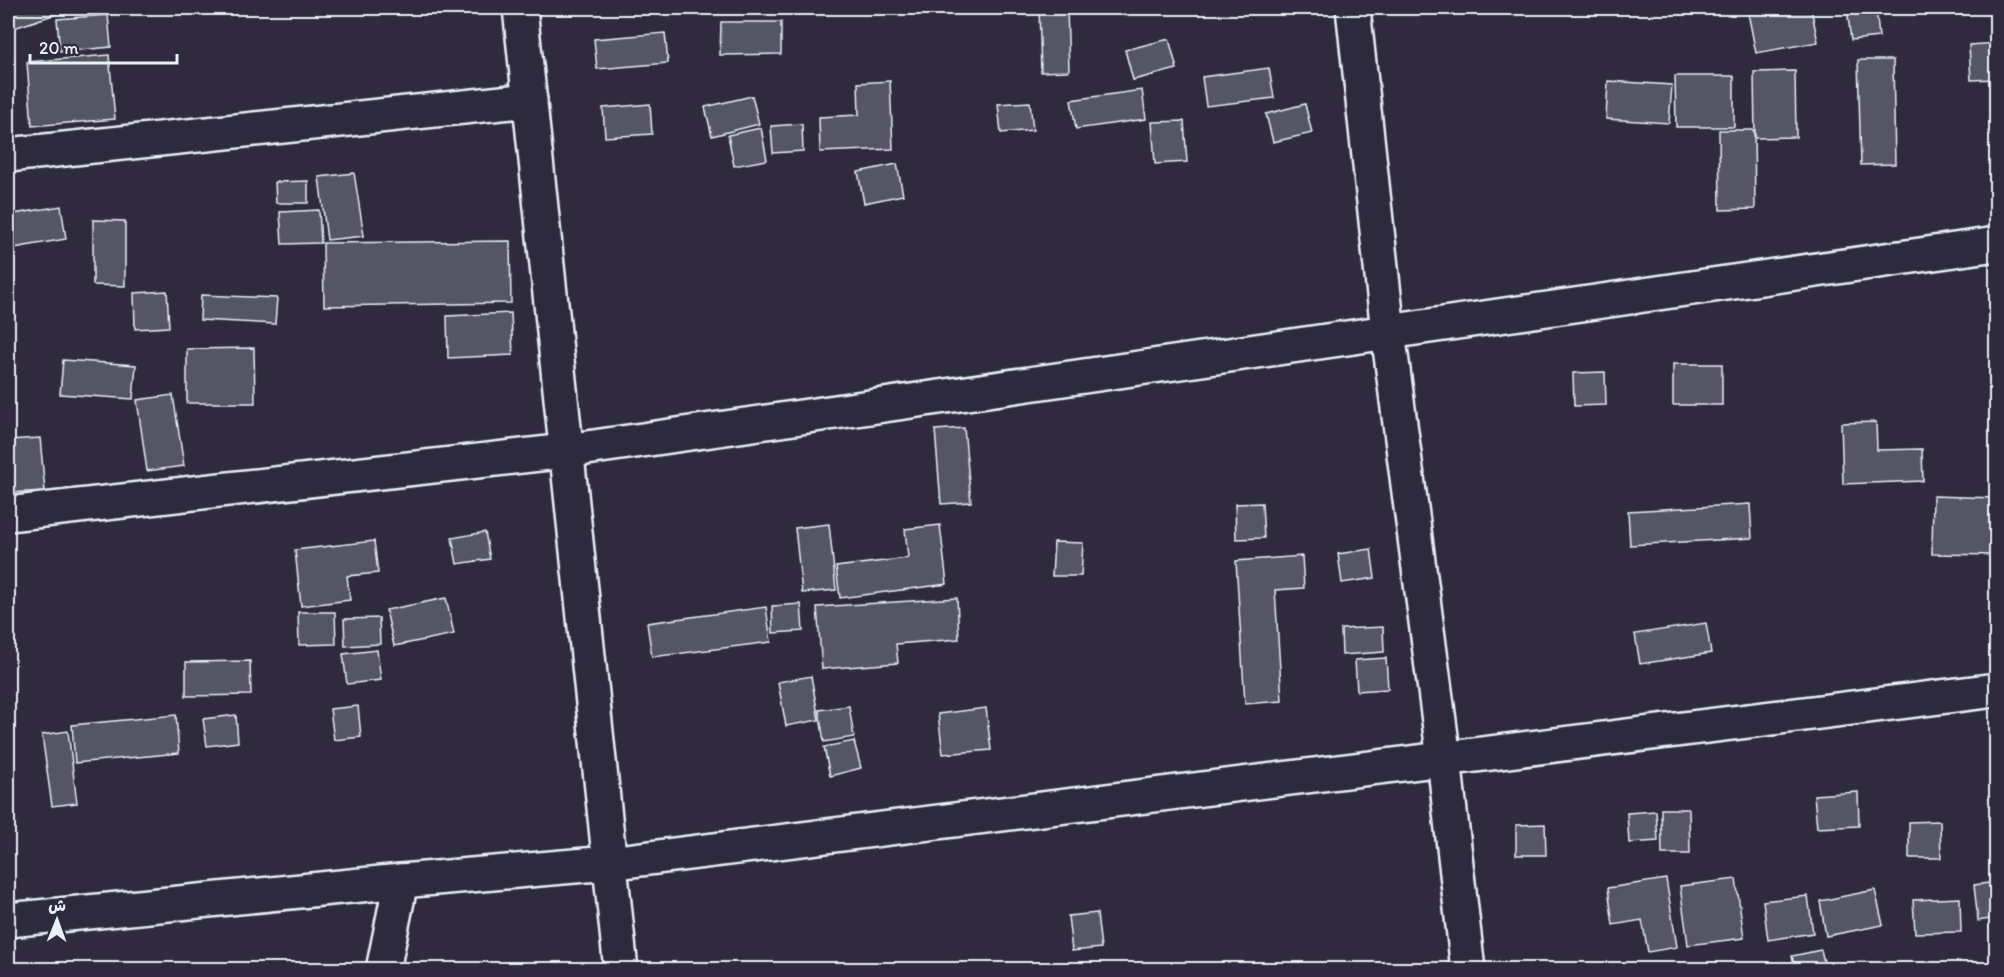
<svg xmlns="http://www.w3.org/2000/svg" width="2004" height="977" font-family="Itim,'Playpen Sans Arabic',sans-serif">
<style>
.building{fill:#575565;stroke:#e8f1f8;stroke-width:1.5}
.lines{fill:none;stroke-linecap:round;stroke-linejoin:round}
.street-casing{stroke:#e8f1f8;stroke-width:38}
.street{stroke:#2f2a3d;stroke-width:33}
</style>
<rect width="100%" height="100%" fill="#2f2a3d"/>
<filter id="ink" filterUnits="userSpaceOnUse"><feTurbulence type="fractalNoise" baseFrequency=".0167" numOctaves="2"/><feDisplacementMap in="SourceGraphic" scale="12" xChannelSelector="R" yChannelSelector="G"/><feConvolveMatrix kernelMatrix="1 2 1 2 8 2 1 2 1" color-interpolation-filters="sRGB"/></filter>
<g filter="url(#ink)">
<g class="building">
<path d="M 8,8 L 57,8 L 59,13 L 14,28 Z"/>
<path d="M 69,8 L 104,8 L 104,10 L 70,11 Z"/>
<path d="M 1039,8 L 1067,8 L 1069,71 L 1041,72 Z"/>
<path d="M 1747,8 L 1811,8 L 1818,42 L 1756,53 Z"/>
<path d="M 1847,8 L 1876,8 L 1879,37 L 1851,40 Z"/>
<path d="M 108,15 L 111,47 L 60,52 L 57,19 Z"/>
<path d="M 721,22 L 781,22 L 781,54 L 720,55 Z"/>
<path d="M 665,33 L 668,63 L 597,69 L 594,39 Z"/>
<path d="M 1169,39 L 1177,69 L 1133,80 L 1125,50 Z"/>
<path d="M 1996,43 L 1996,79 L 1971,80 L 1969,45 Z"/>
<path d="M 109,55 L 115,119 L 32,126 L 27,62 Z"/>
<path d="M 1858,60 L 1893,60 L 1895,164 L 1861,165 Z"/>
<path d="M 1269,68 L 1274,98 L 1206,106 L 1202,77 Z"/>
<path d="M 1795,71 L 1796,137 L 1755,138 L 1754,72 Z"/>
<path d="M 1675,76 L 1734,76 L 1734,127 L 1676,127 Z"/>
<path d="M 890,81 L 893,149 L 820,152 L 819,117 L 859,115 L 858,83 Z"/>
<path d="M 1608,81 L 1672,85 L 1669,123 L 1606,119 Z"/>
<path d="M 1142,90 L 1146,119 L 1076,129 L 1071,100 Z"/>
<path d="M 752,96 L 759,124 L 712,136 L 705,107 Z"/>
<path d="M 1030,102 L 1033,130 L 1001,133 L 998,104 Z"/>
<path d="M 650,104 L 652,134 L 605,137 L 603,108 Z"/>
<path d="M 1305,104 L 1312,133 L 1273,142 L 1266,114 Z"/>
<path d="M 1184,121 L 1187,162 L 1155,164 L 1152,122 Z"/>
<path d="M 802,124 L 803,151 L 773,153 L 771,126 Z"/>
<path d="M 761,128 L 767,160 L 734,166 L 728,135 Z"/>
<path d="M 1719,130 L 1754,130 L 1755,209 L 1720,210 Z"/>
<path d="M 897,164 L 903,195 L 864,203 L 858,172 Z"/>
<path d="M 354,173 L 364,236 L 327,240 L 319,177 Z"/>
<path d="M 308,181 L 308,203 L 276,203 L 275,182 Z"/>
<path d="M 61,206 L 66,239 L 8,249 L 8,215 Z"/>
<path d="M 319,210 L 321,243 L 282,244 L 280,212 Z"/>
<path d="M 93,220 L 125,221 L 125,286 L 93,285 Z"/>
<path d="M 510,241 L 511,303 L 324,306 L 323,243 Z"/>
<path d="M 167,291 L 169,327 L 135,329 L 134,293 Z"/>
<path d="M 201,295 L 277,298 L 275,324 L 200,320 Z"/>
<path d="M 511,313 L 513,355 L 448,358 L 447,316 Z"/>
<path d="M 254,348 L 255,403 L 187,403 L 187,349 Z"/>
<path d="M 63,360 L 136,365 L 133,399 L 60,394 Z"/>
<rect x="1673" y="364" width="49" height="41"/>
<path d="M 1605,372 L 1606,405 L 1574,406 L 1573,373 Z"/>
<path d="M 173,395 L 184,466 L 147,471 L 137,400 Z"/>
<path d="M 1876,422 L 1877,450 L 1922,449 L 1923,481 L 1843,484 L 1841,423 Z"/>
<path d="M 964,428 L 971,502 L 941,504 L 935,430 Z"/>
<path d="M 40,438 L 45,491 L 8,493 L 8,440 Z"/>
<path d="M 1933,496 L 1996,498 L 1996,555 L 1932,554 Z"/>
<path d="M 1262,503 L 1264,538 L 1236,539 L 1235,504 Z"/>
<path d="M 1750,504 L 1752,538 L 1630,545 L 1628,511 Z"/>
<path d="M 829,524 L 836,590 L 802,593 L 795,528 Z"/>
<path d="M 940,525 L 947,584 L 840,598 L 836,567 L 908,558 L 905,529 Z"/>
<path d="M 485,532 L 490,559 L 457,564 L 452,538 Z"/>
<path d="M 374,541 L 378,573 L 347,576 L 350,600 L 301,606 L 295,550 Z"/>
<path d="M 1054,542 L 1083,543 L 1081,576 L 1052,576 Z"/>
<path d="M 1371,549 L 1375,578 L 1342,583 L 1338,554 Z"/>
<path d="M 1302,556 L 1304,588 L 1275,590 L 1282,701 L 1245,704 L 1236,561 Z"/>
<path d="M 446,598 L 454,634 L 394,646 L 386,610 Z"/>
<path d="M 957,598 L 959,639 L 896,644 L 898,663 L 822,669 L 817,607 Z"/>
<path d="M 801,604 L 803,631 L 773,633 L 772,606 Z"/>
<path d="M 766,607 L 771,642 L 652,657 L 647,623 Z"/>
<path d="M 298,612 L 335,612 L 336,644 L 299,645 Z"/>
<path d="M 379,618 L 380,644 L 345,646 L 344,619 Z"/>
<path d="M 1706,623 L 1711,653 L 1640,664 L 1635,634 Z"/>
<path d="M 1383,627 L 1384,652 L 1342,655 L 1341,629 Z"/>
<path d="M 377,650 L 381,680 L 347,684 L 343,654 Z"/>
<path d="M 1386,658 L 1388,689 L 1357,691 L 1355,660 Z"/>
<path d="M 250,661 L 251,695 L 186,696 L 186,662 Z"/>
<path d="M 811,676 L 819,720 L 786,726 L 778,682 Z"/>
<path d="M 358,706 L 361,737 L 334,740 L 330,709 Z"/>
<path d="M 849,706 L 854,737 L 824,742 L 819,710 Z"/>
<path d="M 986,708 L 991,750 L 943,754 L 938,714 Z"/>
<path d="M 176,715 L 179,753 L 75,763 L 72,725 Z"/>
<path d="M 236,715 L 238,742 L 207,746 L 203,719 Z"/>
<path d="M 68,731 L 77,803 L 52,806 L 42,735 Z"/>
<path d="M 854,741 L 861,768 L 830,776 L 824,747 Z"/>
<path d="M 1858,792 L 1859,826 L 1817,828 L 1814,795 Z"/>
<path d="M 1661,809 L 1689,809 L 1690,854 L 1662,854 Z"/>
<path d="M 1656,811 L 1658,841 L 1629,843 L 1627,813 Z"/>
<path d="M 1940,821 L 1941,858 L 1909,858 L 1909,822 Z"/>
<path d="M 1545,824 L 1546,855 L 1516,855 L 1516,825 Z"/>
<path d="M 1666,879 L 1677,947 L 1648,952 L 1642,920 L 1613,925 L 1608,888 Z"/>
<path d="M 1736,879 L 1744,938 L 1688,945 L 1680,886 Z"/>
<path d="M 1996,882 L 1996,918 L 1978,921 L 1974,885 Z"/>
<path d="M 1875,890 L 1883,925 L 1826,936 L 1820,901 Z"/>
<path d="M 1808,896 L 1813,933 L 1768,940 L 1763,901 Z"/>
<path d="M 1960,898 L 1961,932 L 1915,933 L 1913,900 Z"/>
<path d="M 1097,913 L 1101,948 L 1072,951 L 1068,916 Z"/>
<path d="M 1821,950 L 1826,970 L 1795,970 L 1792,956 Z"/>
<path d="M 1683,963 L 1720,965 L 1720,970 L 1682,970 Z"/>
</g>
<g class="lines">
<g class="street-casing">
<g id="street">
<path d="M 520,8 L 621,970"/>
<path d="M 1353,8 L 1388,332 L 1444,759 L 1468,970"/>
<path d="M 8,155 L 530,100"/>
<path d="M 8,514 L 566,451 L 1996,244"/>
<path d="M 8,920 L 401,881 L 609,863 L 1996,690"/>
<path d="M 383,970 L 401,881"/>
</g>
</g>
<use href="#street" class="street"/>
</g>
</g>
<rect width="2004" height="977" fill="none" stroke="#2f2a3d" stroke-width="30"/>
<rect x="15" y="15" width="1974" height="947" fill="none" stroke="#e8f1f8" stroke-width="2" filter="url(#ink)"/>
<g transform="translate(57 920) rotate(1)" stroke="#2f2a3d" stroke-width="4.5" paint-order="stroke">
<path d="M0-4.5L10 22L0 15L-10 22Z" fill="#e8f1f8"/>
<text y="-9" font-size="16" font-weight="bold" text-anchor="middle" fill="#e8f1f8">ش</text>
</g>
<path d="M30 54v9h147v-9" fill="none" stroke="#e8f1f8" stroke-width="3"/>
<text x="39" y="54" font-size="18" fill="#e8f1f8" stroke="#2f2a3d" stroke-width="4.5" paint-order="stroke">20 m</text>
</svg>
